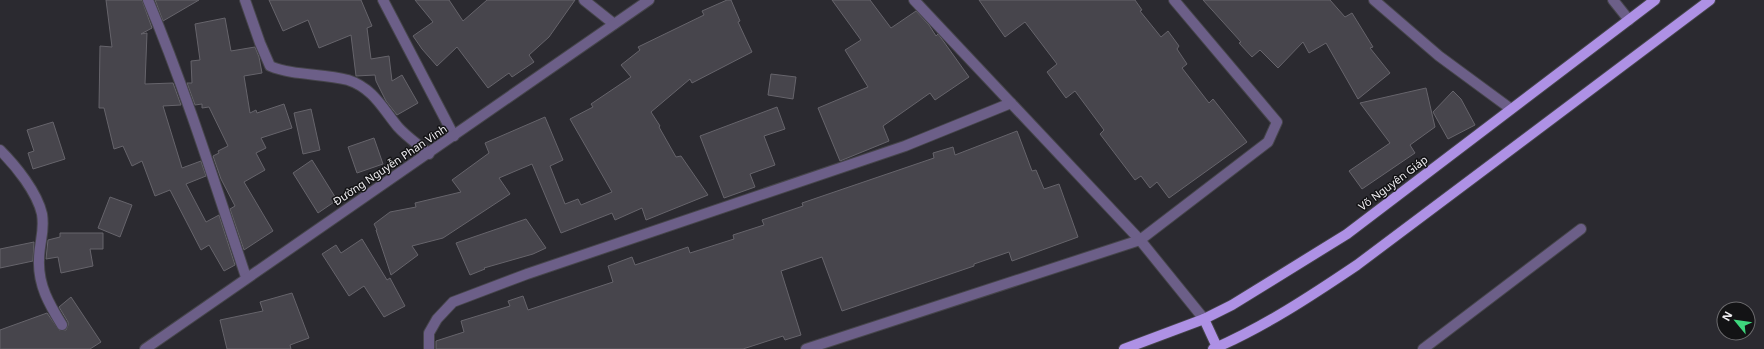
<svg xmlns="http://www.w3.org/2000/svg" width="1764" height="349" font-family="'Noto Sans',sans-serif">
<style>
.building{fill:#47454c;stroke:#66646b}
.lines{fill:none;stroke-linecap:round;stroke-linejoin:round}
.minor-casing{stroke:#46454b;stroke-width:12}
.major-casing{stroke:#46454b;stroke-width:12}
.minor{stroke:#6c5f88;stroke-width:10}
.major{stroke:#ae91e5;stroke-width:10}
.labels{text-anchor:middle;stroke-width:3;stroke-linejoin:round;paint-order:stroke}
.street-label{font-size:11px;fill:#efedf1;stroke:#131315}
</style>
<rect width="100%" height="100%" fill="#2b2a30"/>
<g class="building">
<path d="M 106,0 L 142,0 L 152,28 L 141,34 L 147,33 L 145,84 L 173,83 L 181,105 L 163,106 L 182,168 L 201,161 L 206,176 L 186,184 L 206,222 L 219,215 L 235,265 L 224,271 L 209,245 L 201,250 L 170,190 L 155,196 L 142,161 L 132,166 L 123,146 L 114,149 L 104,108 L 99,108 L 100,46 L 112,47 Z"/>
<path d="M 155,0 L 199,0 L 163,21 Z"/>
<path d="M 269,0 L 361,0 L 372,26 L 367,28 L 371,59 L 389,56 L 392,81 L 402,75 L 418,103 L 397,115 L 386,101 L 376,81 L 375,75 L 356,76 L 351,35 L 319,48 L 308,20 L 283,31 Z"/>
<path d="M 415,0 L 449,0 L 463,21 L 487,0 L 575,0 L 549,37 L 529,55 L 534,62 L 512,77 L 509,73 L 488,88 L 457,47 L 437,66 L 422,49 L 413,36 L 433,22 Z"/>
<path d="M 727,0 L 731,0 L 740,21 L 738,22 L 752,52 L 692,83 L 690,79 L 651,112 L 660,126 L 659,127 L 676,157 L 681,156 L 708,195 L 646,220 L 642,208 L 615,220 L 612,213 L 561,233 L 532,164 L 499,178 L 510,194 L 443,238 L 412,246 L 418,255 L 391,275 L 376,230 L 377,230 L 374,224 L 390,212 L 416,207 L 415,203 L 461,192 L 452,180 L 489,153 L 485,143 L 545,117 L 563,160 L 550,166 L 565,204 L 578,199 L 581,205 L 612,192 L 570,119 L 593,107 L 591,104 L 631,77 L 621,65 L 640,50 L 638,47 L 704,15 L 702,11 Z"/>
<path d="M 832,0 L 870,0 L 891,28 L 916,11 L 929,25 L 936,36 L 938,34 L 944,42 L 969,77 L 935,100 L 930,93 L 883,126 L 889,141 L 840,161 L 818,108 L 868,87 L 845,50 L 861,40 Z"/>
<path d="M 979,0 L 1135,0 L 1142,10 L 1140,11 L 1161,37 L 1168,31 L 1179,46 L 1177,49 L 1187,64 L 1182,68 L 1209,103 L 1213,99 L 1247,142 L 1169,198 L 1157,182 L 1150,188 L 1141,176 L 1135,180 L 1100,134 L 1104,130 L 1075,91 L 1066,98 L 1047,72 L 1057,64 L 1025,22 L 1005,37 Z"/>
<path d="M 1203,0 L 1330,0 L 1345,17 L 1352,13 L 1373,47 L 1370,48 L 1390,73 L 1358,99 L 1326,43 L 1309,53 L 1303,42 L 1278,68 L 1260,50 L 1252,57 L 1239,43 L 1241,42 Z"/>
<path d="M 225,18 L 231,51 L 255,47 L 259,57 L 262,73 L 244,76 L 250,113 L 256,110 L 257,113 L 284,104 L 292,128 L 261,138 L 266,148 L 256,153 L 265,170 L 244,182 L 273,231 L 244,250 L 230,209 L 235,206 L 221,179 L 213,156 L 219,153 L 218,151 L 228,146 L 209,107 L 202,108 L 202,104 L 195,105 L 187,83 L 192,83 L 191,61 L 200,60 L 195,24 Z"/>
<path d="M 771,74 L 796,77 L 793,99 L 768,95 Z"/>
<path d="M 1426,88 L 1435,127 L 1410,145 L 1415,153 L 1362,189 L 1349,171 L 1390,143 L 1360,103 Z"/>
<path d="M 1453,91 L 1461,99 L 1475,125 L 1448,139 L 1433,112 Z"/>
<path d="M 777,107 L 785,129 L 764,136 L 775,165 L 750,174 L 755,187 L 724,198 L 700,136 Z"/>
<path d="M 311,109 L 320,150 L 303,154 L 294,113 Z"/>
<path d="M 53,122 L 65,159 L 33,169 L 28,153 L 34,151 L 27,130 Z"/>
<path d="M 1017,131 L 1032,171 L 1036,170 L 1044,189 L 1059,184 L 1078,237 L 1012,261 L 1009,252 L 974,264 L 974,266 L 842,311 L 822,257 L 781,271 L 801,335 L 785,340 L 783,336 L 743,349 L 436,349 L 436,341 L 464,332 L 461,321 L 510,306 L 508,301 L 523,296 L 528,310 L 613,282 L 608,266 L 632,257 L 635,265 L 688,247 L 690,253 L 734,239 L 733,235 L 764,225 L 762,220 L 803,206 L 802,203 L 934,158 L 933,153 L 953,147 L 955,155 Z"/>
<path d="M 374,138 L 383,164 L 357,173 L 348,147 Z"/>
<path d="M 312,160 L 337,200 L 318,213 L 293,173 Z"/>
<path d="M 110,197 L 132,205 L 120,237 L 98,228 Z"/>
<path d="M 526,219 L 546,248 L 533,254 L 484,268 L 485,269 L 470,275 L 456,243 Z"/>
<path d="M 60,233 L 103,233 L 103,249 L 90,249 L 93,266 L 61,273 L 58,257 L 46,259 L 48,240 L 60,237 Z"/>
<path d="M 362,239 L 387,280 L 390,278 L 405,306 L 384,317 L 364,286 L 349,296 L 322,254 L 336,245 L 341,253 Z"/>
<path d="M 34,242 L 33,261 L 0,268 L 0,249 Z"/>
<path d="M 292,293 L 309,338 L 290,345 L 291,349 L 227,349 L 220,320 L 263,311 L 260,302 Z"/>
<path d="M 71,297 L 101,342 L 90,349 L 0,349 L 0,330 L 47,313 L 59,330 L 66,330 L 68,325 L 68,322 L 59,307 Z"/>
</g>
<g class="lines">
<g class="minor-casing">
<g id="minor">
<path d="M 148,0 C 186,91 215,184 246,277"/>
<path d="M 245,0 L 260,43 L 270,66 C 294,76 322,73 348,80 C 373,88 383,109 398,127 C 407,137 419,145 429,154"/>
<path d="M 383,0 L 454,136"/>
<path d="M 584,0 L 614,24"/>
<path d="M 914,0 L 1140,240 L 1204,319"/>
<path d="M 1374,0 L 1439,56 L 1511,109"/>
<path d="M 1613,0 L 1629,20"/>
<path d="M 0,150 C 16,166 37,192 42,214 C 45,233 39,242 39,260 C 38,285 49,304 62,325"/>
<path d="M 145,349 L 649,0"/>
<path d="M 429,349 L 429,333 L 437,319 L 453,302 L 527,274 L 905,146 L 1011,103"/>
<path d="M 806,349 L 1140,240 L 1268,142 L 1277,122 L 1174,0"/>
<path d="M 1423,349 L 1581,229"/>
</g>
</g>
<g class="major-casing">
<g id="major">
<path d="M 1204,319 L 1217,347"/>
<path d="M 1124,349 L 1204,319 L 1232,305 L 1347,234 L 1655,0"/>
<path d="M 1213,349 C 1264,327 1311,296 1357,265 L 1710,0"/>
</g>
</g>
<use href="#minor" class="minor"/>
<use href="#major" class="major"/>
</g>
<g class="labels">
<g class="street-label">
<text transform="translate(390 165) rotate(-34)" y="4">Đường Nguyễn Phan Vinh</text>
<text transform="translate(1393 183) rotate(-37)" y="4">Võ Nguyên Giáp</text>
</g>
</g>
<g transform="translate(1736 321) rotate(299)"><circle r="19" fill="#131315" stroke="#6b6a6d"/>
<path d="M0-3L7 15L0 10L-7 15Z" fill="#3ed77d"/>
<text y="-6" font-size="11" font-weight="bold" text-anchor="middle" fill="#efedf1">N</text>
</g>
</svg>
